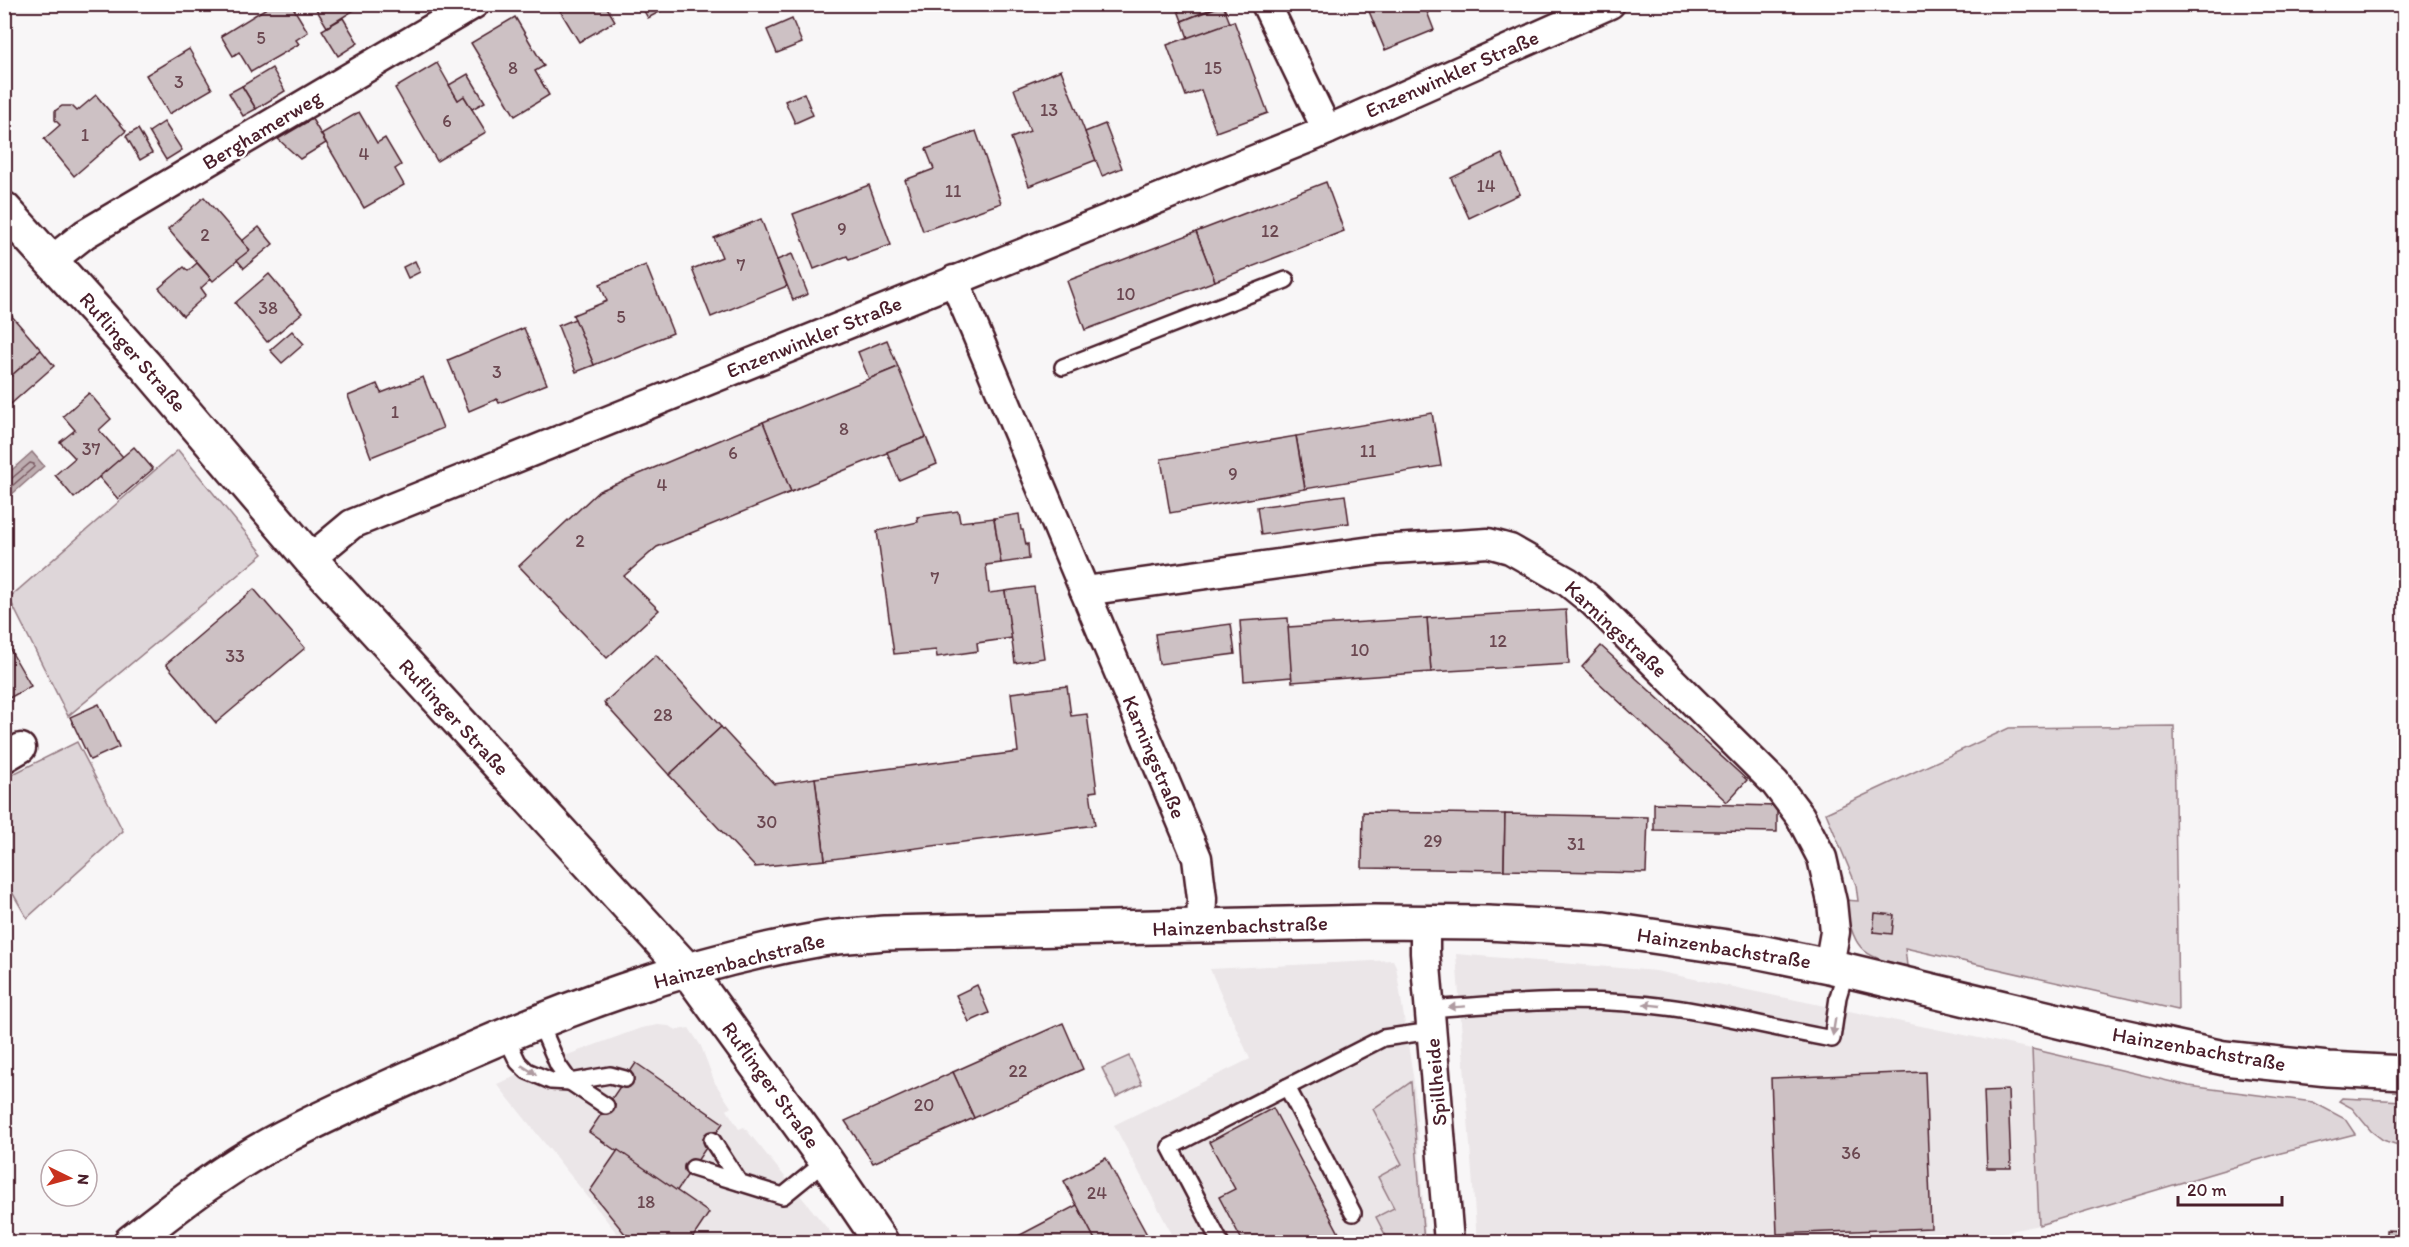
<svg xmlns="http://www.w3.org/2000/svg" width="2409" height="1247" font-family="Itim,sans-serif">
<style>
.built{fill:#ebe6e8}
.green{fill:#ded6d9;stroke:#947a82;stroke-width:1.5}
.water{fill:#bdadb0;stroke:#8f747b;stroke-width:1.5}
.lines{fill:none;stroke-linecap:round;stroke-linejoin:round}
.shore{stroke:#785860;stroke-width:1.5}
.building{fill:#cdc1c4;stroke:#4a1f2b;stroke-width:1.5}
.service-casing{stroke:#4a1f2b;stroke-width:20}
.minor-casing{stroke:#4a1f2b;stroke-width:33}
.tertiary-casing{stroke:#4a1f2b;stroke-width:38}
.service{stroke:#fff;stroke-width:15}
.minor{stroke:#fff;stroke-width:28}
.tertiary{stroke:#fff;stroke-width:33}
.oneway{fill:#ae9aa0}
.labels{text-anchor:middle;stroke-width:5;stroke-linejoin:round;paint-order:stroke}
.number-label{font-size:18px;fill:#6b4851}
.street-label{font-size:21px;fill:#4a1f2b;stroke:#fff}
</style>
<rect width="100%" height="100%" fill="#f8f6f7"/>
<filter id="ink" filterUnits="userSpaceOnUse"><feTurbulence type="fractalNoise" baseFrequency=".0167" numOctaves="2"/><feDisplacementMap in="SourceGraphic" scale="12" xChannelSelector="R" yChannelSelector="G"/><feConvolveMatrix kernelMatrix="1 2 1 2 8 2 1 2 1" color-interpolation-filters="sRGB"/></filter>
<g filter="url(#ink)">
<g class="built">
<path d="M 1456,954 L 1656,971 L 2032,1049 L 2039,1225 L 1959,1242 L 1477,1242 Z"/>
<path d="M 1393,960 L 1396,966 L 1414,1082 L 1426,1242 L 1176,1242 L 1114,1125 L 1250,1059 L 1210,969 Z"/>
<path d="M 658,1025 L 669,1026 L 677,1030 L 689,1028 L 701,1046 L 715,1083 L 731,1107 L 727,1110 L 739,1129 L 744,1127 L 836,1239 L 827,1242 L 624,1242 L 497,1084 L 562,1057 L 641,1028 Z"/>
</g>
<g class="green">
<path d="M 178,450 L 263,554 L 68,716 L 9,598 Z"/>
<path d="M 2174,726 L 2178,1010 L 1905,948 L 1907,966 C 1857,956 1855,948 1844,900 L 1858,901 L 1856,885 L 1826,813 L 2009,728 Z"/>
<path d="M 77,742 L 123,831 L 27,918 L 5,880 L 5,778 Z"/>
<path d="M 2032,1049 L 2189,1086 L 2313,1102 L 2345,1119 L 2355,1134 L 2281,1153 L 2039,1225 Z"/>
<path d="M 1129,1056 L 1142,1084 L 1116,1097 L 1102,1068 Z"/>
<path d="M 1411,1082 L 1424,1242 L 1389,1242 L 1376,1217 L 1394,1208 L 1378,1177 L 1402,1164 L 1373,1109 Z"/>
<path d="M 2342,1098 L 2404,1101 L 2404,1147 L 2383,1140 L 2371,1131 L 2352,1108 L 2339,1101 Z"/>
</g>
<path class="water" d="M 32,452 L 44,466 L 10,496 L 5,489 L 5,476 Z"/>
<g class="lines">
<path class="shore" d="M 4,480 L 11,479 L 30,463 L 34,464 L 34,467 L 12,486 L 4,486"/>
</g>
<g class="building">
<path d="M 273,4 L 291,4 L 308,32 L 296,40 L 299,44 L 251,72 L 239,52 L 233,56 L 221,36 Z"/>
<path d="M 313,4 L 364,4 L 327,27 Z"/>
<path d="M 556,4 L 605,4 L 615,21 L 579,42 Z"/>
<path d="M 640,4 L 662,4 L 665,9 L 648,18 Z"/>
<path d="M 1223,4 L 1182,21 L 1176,5 L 1176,4 Z"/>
<path d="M 1366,4 L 1424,4 L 1434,30 L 1385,50 Z"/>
<path d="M 1223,5 L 1230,23 L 1188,38 L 1182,21 Z"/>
<path d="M 515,17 L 544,66 L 535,71 L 549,95 L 515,116 L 471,43 Z"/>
<path d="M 343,18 L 358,43 L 338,56 L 322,30 Z"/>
<path d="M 792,19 L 802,43 L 777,53 L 767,30 Z"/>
<path d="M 1234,21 L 1268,113 L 1216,132 L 1201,90 L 1186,96 L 1167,45 Z"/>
<path d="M 189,49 L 212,89 L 169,114 L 146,75 Z"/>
<path d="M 437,63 L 458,100 L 464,96 L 486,132 L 437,161 L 395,88 Z"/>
<path d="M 272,68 L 285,91 L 256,109 L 242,86 Z"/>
<path d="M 1061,70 L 1096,160 L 1029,186 L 1011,138 L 1030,131 L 1014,89 Z"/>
<path d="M 468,74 L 485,102 L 472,109 L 464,96 L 458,100 L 449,85 Z"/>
<path d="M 242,86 L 256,109 L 243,116 L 229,93 Z"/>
<path d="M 804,93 L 813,115 L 795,123 L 785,101 Z"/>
<path d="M 96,95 L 126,131 L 74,176 L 44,139 L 60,125 L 55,120 L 55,111 L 62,106 L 72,106 L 77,111 Z"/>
<path d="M 359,112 L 377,143 L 385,138 L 401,165 L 395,169 L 404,185 L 364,208 L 321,134 Z"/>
<path d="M 312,119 L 326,143 L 300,159 L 278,139 Z"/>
<path d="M 164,122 L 182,150 L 166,160 L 149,132 Z"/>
<path d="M 1105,124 L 1122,168 L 1102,176 L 1085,132 Z"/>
<path d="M 138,129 L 152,153 L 140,160 L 126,136 Z"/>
<path d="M 976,131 L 1001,203 L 923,231 L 905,180 L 934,169 L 926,149 Z"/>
<path d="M 1502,154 L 1520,194 L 1469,218 L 1451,178 Z"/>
<path d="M 1326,182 L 1344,231 L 1215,281 L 1196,232 Z"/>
<path d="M 869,185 L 891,245 L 849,260 L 847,256 L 814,269 L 793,214 Z"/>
<path d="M 204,197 L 250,250 L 213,281 L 168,229 Z"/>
<path d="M 761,219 L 787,286 L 711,317 L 692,269 L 722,257 L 714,238 Z"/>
<path d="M 259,227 L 273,244 L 244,268 L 237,260 L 250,250 L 242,241 Z"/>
<path d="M 1196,232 L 1215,281 L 1085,330 L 1067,281 Z"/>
<path d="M 792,254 L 808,294 L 793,300 L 777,260 Z"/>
<path d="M 415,261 L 420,272 L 408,278 L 403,267 Z"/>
<path d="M 197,263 L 211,279 L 201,288 L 206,295 L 183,316 L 159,288 L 184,267 L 188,271 Z"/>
<path d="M 646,265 L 673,333 L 594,365 L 573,315 L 607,301 L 600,284 Z"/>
<path d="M 269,274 L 302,313 L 267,342 L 235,303 Z"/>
<path d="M 4,307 L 41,350 L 4,382 Z"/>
<path d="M 575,319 L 594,365 L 576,372 L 558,326 Z"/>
<path d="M 524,328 L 547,384 L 499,403 L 497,399 L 469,411 L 448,360 Z"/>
<path d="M 292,331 L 304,344 L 282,363 L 270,350 Z"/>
<path d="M 887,340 L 898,367 L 869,379 L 858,352 Z"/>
<path d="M 41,350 L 54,366 L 4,410 L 4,382 Z"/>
<path d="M 898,367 L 926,437 L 791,492 L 763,422 Z"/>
<path d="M 423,377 L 443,428 L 371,457 L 348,396 L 377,384 L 381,393 Z"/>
<path d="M 89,393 L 111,419 L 99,430 L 123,457 L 74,498 L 55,475 L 75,458 L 60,442 L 75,430 L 63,416 Z"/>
<path d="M 1432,413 L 1441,466 L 1305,489 L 1296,436 Z"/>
<path d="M 763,422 L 791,492 L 657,547 L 624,576 L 659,610 L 607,658 L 519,566 L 599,491 Z"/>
<path d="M 1296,436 L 1305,489 L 1170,513 L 1161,459 Z"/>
<path d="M 926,437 L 937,464 L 899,480 L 887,452 Z"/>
<path d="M 134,447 L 153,469 L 118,499 L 99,477 Z"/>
<path d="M 1345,495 L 1349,523 L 1261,535 L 1257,507 Z"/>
<path d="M 958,511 L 960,522 L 994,518 L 1001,563 L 986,565 L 989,593 L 1005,591 L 1012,638 L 977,643 L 978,651 L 937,657 L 936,650 L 894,654 L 877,531 L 918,522 L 917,517 Z"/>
<path d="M 1019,514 L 1021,530 L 1023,530 L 1026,545 L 1028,544 L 1029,559 L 1001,563 L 994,518 Z"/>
<path d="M 1034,587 L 1044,658 L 1015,663 L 1005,591 Z"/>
<path d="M 254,589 L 305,648 L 216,723 L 166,664 Z"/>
<path d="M 1566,610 L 1569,664 L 1431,672 L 1427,618 Z"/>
<path d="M 1288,618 L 1292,677 L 1244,681 L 1240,621 Z"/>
<path d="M 1427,618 L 1431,672 L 1292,682 L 1288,627 Z"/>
<path d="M 1231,624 L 1235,654 L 1159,664 L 1155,634 Z"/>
<path d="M 4,639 L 31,686 L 4,701 Z"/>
<path d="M 1601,646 L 1747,780 L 1727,802 L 1582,667 Z"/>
<path d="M 656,655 L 721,727 L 669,775 L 604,703 Z"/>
<path d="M 1067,686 L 1071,716 L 1087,714 L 1097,791 L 1090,792 L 1095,825 L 825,860 L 815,778 L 1018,752 L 1011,693 Z"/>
<path d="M 99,704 L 119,747 L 90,760 L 70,717 Z"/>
<path d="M 721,727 L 774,784 L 815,778 L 825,860 L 755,867 L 669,775 Z"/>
<path d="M 1654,803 L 1777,806 L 1777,832 L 1654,830 Z"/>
<path d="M 1363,812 L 1505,814 L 1504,870 L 1362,868 Z"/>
<path d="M 1505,814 L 1648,817 L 1646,873 L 1504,870 Z"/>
<path d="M 1875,913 L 1894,915 L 1892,934 L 1873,932 Z"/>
<path d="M 977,985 L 989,1013 L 969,1022 L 956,995 Z"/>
<path d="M 1063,1023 L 1083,1069 L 974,1118 L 953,1072 Z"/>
<path d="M 636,1063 L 723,1123 L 676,1192 L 589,1132 Z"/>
<path d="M 953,1072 L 974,1118 L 873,1163 L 845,1121 Z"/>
<path d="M 1925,1072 L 1931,1228 L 1777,1234 L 1771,1078 Z"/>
<path d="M 2008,1090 L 2011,1168 L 1987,1168 L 1984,1091 Z"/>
<path d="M 1273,1108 L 1342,1239 L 1335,1242 L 1243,1242 L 1219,1197 L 1235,1189 L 1209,1142 Z"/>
<path d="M 618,1150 L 709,1213 L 691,1240 L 694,1242 L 638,1242 L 625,1234 L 590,1191 Z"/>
<path d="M 1106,1158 L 1133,1209 L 1151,1242 L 1096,1242 L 1064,1181 Z"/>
<path d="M 1077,1205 L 1096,1242 L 1007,1242 L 1045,1222 Z"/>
<path d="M 2386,1230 L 2404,1231 L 2404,1242 L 2386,1242 Z"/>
<path d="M 1371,1236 L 1375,1242 L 1358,1242 Z"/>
</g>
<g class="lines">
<g class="service-casing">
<g id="service">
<path d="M 1063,367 L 1286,280"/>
<path d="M 1430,1009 C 1509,1003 1588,996 1667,1007 C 1722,1014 1777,1029 1832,1039 L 1838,997 L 1846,970"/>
<path d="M 539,1021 L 558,1065 L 570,1082 L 606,1106"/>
<path d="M 505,1035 L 518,1062 L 527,1071 L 551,1081 L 570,1082 L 610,1075 L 625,1079"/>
<path d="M 1287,1087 L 1383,1038 L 1432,1031"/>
<path d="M 712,1140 L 739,1182"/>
<path d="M 693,1168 L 783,1196 L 826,1161"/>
<path d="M 1220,1242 L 1170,1147 L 1287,1087 L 1353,1213"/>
</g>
</g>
<g class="minor-casing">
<g id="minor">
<path d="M 1266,4 L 1327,130"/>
<path d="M 52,260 L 85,234 L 474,4"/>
<path d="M 954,280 L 1197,858 L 1202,898 L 1201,927"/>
<path d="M 310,559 L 352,524 L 1316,135 L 1610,4"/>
<path d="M 1085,591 L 1379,550 L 1488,543 L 1510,549 L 1568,582 L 1594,603 L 1775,783 L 1800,816 L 1822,858 L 1832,902 L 1835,932 L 1829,966"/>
<path d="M 4,758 L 21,748"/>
<path d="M 1425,922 L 1425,953 L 1449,1242"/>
</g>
</g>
<g class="tertiary-casing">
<g id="tertiary">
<path d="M 4,209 L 144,364 L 310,559 L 687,970 L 826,1161 L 881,1242"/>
<path d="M 131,1242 C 179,1204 229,1165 284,1137 C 332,1112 382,1090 431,1068 C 556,1011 686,962 822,939 C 842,936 864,935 885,933 L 1374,922 L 1487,923 L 1604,929 L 1755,951 L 1829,966 L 2100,1031 L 2224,1058 L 2328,1069 L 2404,1073"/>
</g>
</g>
<use href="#service" class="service"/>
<use href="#minor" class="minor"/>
<use href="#tertiary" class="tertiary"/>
</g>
<defs><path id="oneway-solid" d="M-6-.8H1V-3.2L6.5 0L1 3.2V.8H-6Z" transform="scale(1.5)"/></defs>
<g class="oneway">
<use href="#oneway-solid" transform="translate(1652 1005) rotate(-174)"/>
<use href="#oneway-solid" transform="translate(1457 1007) rotate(176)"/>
<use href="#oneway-solid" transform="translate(1834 1027) rotate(99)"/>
<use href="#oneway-solid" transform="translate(529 1070) rotate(32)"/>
</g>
</g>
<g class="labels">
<g class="number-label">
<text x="261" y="44">5</text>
<text x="513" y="74">8</text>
<text x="1213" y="74">15</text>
<text x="179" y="88">3</text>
<text x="1049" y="116">13</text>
<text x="447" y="127">6</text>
<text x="85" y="141">1</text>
<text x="364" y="160">4</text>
<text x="1486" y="192">14</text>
<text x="953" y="197">11</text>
<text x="842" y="235">9</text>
<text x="1270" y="237">12</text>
<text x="205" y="241">2</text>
<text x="741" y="271">7</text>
<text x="1126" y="300">10</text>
<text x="268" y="314">38</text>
<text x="621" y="323">5</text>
<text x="497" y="378">3</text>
<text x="395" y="418">1</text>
<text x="844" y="435">8</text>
<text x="91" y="455">37</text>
<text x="1368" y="457">11</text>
<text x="733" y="459">6</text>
<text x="1233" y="480">9</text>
<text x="662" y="491">4</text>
<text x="580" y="547">2</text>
<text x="935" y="584">7</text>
<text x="1498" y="647">12</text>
<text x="1360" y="656">10</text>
<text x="235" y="662">33</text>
<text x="663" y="721">28</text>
<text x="767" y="828">30</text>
<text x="1433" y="847">29</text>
<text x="1576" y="850">31</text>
<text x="1018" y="1077">22</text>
<text x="924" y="1111">20</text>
<text x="1851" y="1159">36</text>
<text x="1097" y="1199">24</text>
<text x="646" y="1208">18</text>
</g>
<g class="street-label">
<text transform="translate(1452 74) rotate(-24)" y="7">Enzenwinkler Straße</text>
<text transform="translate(262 130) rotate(-31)" y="7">Berghamerweg</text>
<text transform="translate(814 337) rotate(-22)" y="7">Enzenwinkler Straße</text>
<text transform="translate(133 352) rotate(49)" y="7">Ruflinger Straße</text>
<text transform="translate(1616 629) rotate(43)" y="7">Karningstraße</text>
<text transform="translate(454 717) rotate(47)" y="7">Ruflinger Straße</text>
<text transform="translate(1154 757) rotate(67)" y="7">Karningstraße</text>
<text transform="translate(1240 926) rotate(-2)" y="7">Hainzenbachstraße</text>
<text transform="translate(1724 948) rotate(9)" y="7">Hainzenbachstraße</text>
<text transform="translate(739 961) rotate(-14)" y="7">Hainzenbachstraße</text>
<text transform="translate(2199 1049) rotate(10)" y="7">Hainzenbachstraße</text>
<text transform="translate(1436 1082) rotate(-95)" y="7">Spillheide</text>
<text transform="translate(771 1085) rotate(54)" y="7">Ruflinger Straße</text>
</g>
</g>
<rect width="2409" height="1247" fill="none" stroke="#fff" stroke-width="24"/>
<rect x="12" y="12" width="2385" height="1223" fill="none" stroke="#4a1f2b" stroke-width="2" filter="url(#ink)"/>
<g transform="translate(69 1178) rotate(95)"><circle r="28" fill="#ffffff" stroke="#b7a5aa" stroke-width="1.5"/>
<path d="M0-4.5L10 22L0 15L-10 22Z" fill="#c8321e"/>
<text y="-9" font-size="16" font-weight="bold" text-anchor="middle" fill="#4a1f2b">N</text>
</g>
<path d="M2178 1196v9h104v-9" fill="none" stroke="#4a1f2b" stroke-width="3"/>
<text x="2187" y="1196" font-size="18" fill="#4a1f2b" stroke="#ffffff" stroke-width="4.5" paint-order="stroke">20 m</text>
</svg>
